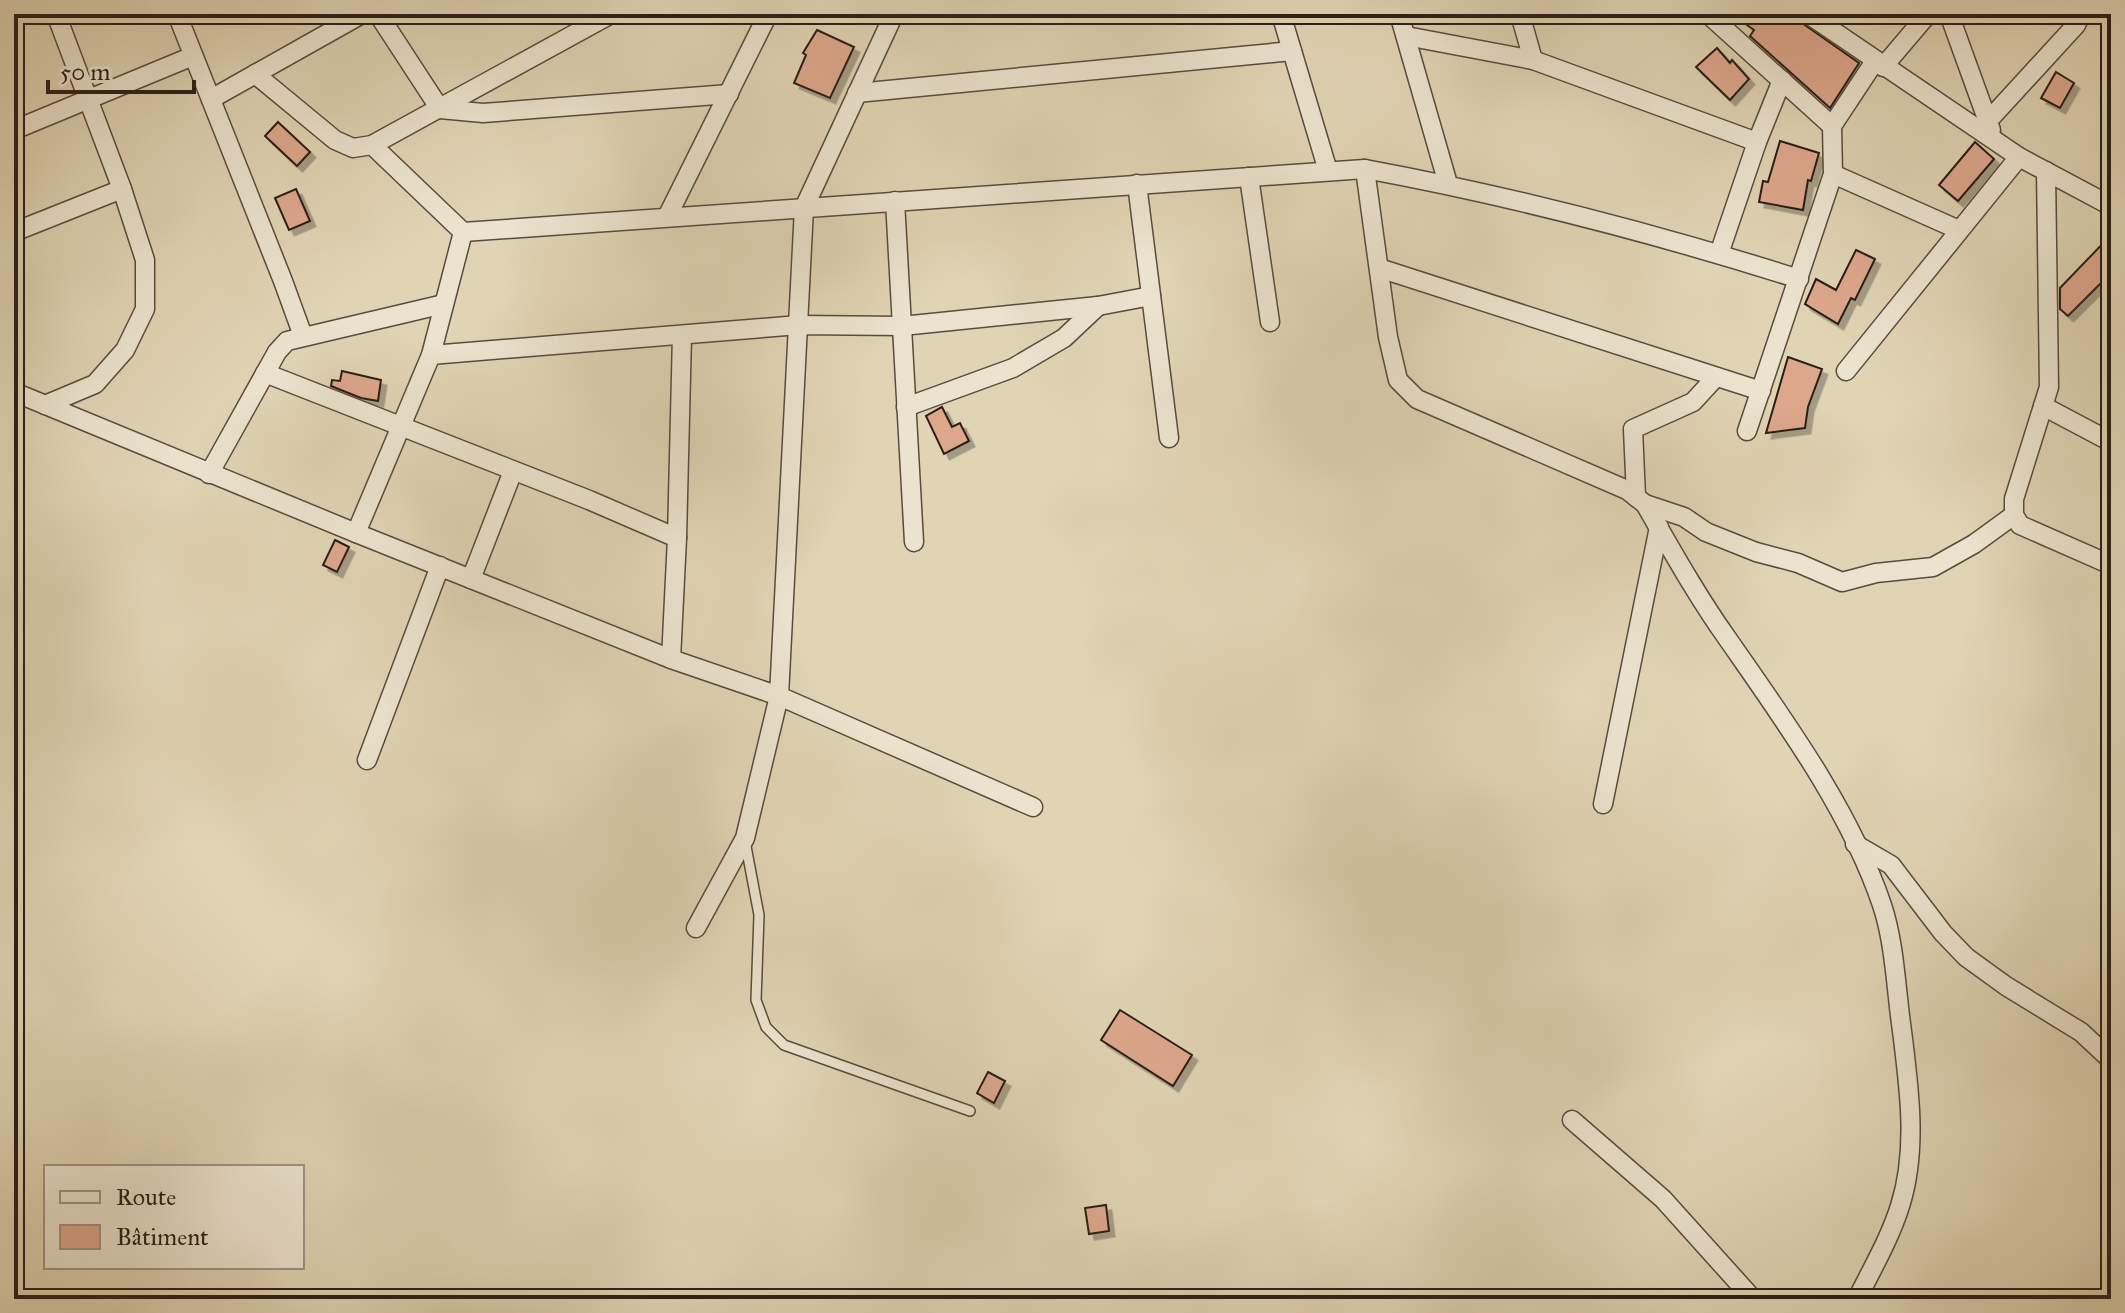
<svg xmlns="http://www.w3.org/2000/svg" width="2125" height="1313" font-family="'IM FELL Great Primer',serif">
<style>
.building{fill:#dda78c;stroke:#2b1f17;stroke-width:2;filter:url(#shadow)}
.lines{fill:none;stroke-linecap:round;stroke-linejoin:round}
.lane-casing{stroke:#584c3e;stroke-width:12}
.street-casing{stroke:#584c3e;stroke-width:21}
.lane{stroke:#ebe3ce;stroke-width:9}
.street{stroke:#ebe3ce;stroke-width:18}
</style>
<defs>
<filter id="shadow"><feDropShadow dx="5.5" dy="5.5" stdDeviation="0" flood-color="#0004"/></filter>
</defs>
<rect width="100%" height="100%" fill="#e0d4b4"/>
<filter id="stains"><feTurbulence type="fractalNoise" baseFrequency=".0025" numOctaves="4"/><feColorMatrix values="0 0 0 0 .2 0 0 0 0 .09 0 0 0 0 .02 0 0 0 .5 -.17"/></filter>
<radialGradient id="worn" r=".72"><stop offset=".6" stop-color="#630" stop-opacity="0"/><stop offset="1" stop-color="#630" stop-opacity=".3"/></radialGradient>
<g class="building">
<path d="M 1755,14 L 1789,14 L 1859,63 L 1830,108 L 1750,36 L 1754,30 L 1747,25 Z"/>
<path d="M 817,30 L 854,47 L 830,98 L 794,83 L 806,55 L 803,53 Z"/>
<path d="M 1717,48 L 1730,63 L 1732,60 L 1749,79 L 1730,100 L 1696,67 Z"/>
<path d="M 2056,72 L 2074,83 L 2060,108 L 2041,98 Z"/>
<path d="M 278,122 L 310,152 L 297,166 L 265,136 Z"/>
<path d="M 1780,141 L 1819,153 L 1811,181 L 1808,180 L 1803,210 L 1759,202 L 1763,181 L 1768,182 Z"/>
<path d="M 1975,142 L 1994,159 L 1958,201 L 1939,185 Z"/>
<path d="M 296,189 L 310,221 L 289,230 L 275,198 Z"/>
<path d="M 2111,235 L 2111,273 L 2068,316 L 2060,309 L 2060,288 Z"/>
<path d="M 1856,250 L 1875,259 L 1855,300 L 1851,298 L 1838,324 L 1805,304 L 1816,279 L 1836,290 Z"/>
<path d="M 1788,357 L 1822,369 L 1808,407 L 1805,428 L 1766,433 Z"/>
<path d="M 342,371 L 381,380 L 378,401 L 361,398 L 331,386 L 332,380 L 340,381 Z"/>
<path d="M 942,407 L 952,427 L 960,423 L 969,441 L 944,454 L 926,416 Z"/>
<path d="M 335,540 L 349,547 L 337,572 L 323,565 Z"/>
<path d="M 1120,1010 L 1192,1055 L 1173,1086 L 1101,1040 Z"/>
<path d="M 988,1072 L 1005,1081 L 994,1103 L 977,1093 Z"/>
<path d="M 1106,1205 L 1109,1231 L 1089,1234 L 1085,1208 Z"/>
</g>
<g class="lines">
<g class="lane-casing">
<path id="lane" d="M 745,841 L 759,915 L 756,1000 L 766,1027 L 784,1045 L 970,1111"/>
</g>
<g class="street-casing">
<g id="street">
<path d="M 177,14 L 283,281 L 303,336"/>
<path d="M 378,14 L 440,109 L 483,113 L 729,94"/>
<path d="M 1281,14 L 1328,171"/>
<path d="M 1399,14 L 1448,184"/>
<path d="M 1520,14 L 1533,60"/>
<path d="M 1708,14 L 1832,126"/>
<path d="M 1808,14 L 2019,157 L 2111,206"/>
<path d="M 1949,14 L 1991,130"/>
<path d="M 1406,36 L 1533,60 L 1757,142"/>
<path d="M 1883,67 L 1928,14"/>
<path d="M 255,74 L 335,140 L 353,148 L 372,145 L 611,14"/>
<path d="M 857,93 L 1292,51"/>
<path d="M 211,99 L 362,14"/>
<path d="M 1987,122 L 2076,25 L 2081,14"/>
<path d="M 14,130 L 193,56"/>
<path d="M 372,145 L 463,232 L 1365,169 C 1511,196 1657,234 1799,279"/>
<path d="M 1365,169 L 1388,337 L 1398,380 L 1417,399 L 1627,490 L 1645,504 C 1671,549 1697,596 1727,638 C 1784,720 1850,810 1882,905 C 1895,944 1896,990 1902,1031 C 1909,1087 1918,1150 1900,1206 C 1890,1238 1872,1269 1857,1299"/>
<path d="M 2046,171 L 2049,387 L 2014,499 L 2014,515 L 2020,525 L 2111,565"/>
<path d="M 1833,174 L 1959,230"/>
<path d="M 1249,177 L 1270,322"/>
<path d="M 1137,184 L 1169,438"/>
<path d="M 895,201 L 914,542"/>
<path d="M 667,217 L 768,14"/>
<path d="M 14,232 L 122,189"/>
<path d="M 1719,254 L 1757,142 L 1782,80"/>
<path d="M 1379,268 L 1761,391"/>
<path d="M 431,355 L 799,325 L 902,326 L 1098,306 L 1151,296"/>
<path d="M 1846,371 L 2019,157"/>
<path d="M 265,373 L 589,500 L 677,538 L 671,659"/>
<path d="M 14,392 L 356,533 L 671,659 L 779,696 L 1033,807"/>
<path d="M 45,405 L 95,384 L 125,350 L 145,309 L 145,260 L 122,189 L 56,14"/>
<path d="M 2043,406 L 2111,442"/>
<path d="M 906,407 L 1013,368 L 1064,338 L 1098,306"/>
<path d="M 1747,431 L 1833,174 L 1832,126 L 1875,61"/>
<path d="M 209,474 L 277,352 L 287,341 L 444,304"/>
<path d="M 1636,497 L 1633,429 L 1693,402 L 1716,377"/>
<path d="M 1645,504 L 1684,517 L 1706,532 L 1756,552 L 1798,563 L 1842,582 L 1876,573 L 1933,567 L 1974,544 L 2014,515"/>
<path d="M 356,533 L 431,355 L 463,232"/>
<path d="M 677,538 L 682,335"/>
<path d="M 471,579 L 513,471"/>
<path d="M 367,760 L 440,566"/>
<path d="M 1603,804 L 1659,527"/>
<path d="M 1855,844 L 1891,865 L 1943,933 L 1966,957 L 2006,986 L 2081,1032 L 2111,1060"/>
<path d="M 696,928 L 745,838 L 779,696 L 804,208 L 894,14"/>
<path d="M 1572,1120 L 1663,1199 L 1753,1299"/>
</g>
</g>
<use href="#lane" class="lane"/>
<use href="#street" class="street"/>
</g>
<rect width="2125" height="1313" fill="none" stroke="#e0d4b4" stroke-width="48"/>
<rect x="16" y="16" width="2093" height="1281" fill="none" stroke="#2b1f17" stroke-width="4"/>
<rect x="24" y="24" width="2077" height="1265" fill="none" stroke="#2b1f17" stroke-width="2"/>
<rect x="44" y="1165" width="260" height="104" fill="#ebe3ce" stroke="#9e9585" stroke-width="2"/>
<rect x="60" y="1191" width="40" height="12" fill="#ebe3ce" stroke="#9e9585" stroke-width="2"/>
<text x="116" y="1205" font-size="24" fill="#2b1f17">Route</text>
<rect x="60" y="1225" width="40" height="24" fill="#dda78c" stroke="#9e9585" stroke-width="2"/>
<text x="116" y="1245" font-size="24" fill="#2b1f17">Bâtiment</text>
<path d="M48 80v12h146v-12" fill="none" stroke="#2b1f17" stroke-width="4"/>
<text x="60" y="80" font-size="24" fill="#2b1f17" stroke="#ebe3ce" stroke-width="6" paint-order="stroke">50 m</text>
<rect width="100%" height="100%" filter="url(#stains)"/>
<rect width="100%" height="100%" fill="url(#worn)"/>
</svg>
